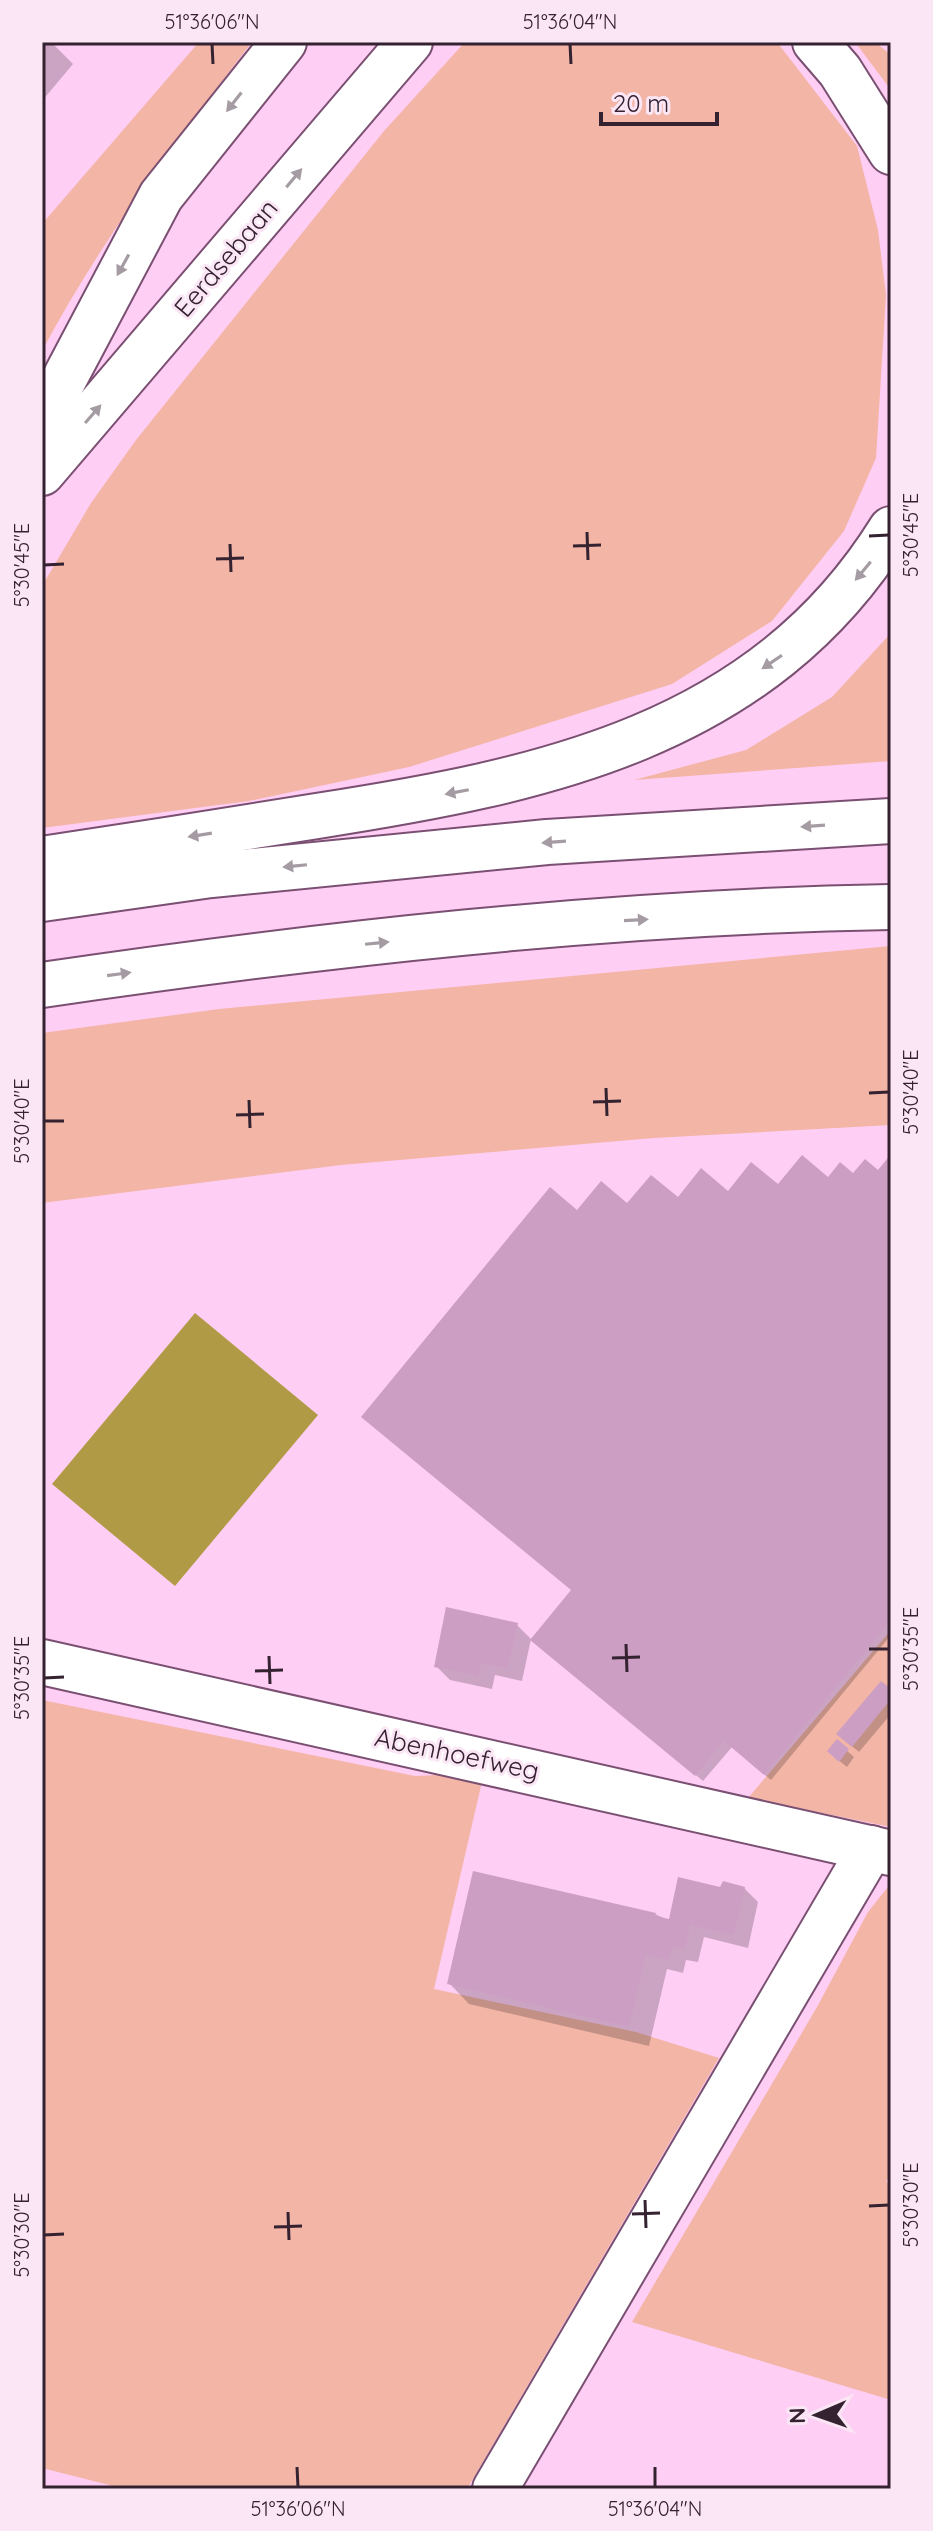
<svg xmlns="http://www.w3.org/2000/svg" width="933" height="2531" font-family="Quicksand,sans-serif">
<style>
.green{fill:#f3b5a6}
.water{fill:#b19a46}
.shadow{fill:#0003}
.building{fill:#cd9ec3}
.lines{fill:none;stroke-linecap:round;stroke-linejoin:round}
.minor-casing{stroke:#7a5072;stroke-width:48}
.major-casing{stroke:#7a5072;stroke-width:48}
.highway-casing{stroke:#7a5072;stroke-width:48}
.minor{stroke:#fff;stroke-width:44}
.major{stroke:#fff;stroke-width:44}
.highway{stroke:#fff;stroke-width:44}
.oneway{fill:#a49ca2}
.ticks{fill:none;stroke:#352231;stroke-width:3}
.labels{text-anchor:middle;stroke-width:6;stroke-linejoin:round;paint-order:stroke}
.street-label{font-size:26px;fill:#352231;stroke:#fae6f5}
.neatline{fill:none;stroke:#352231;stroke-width:3}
.ticks-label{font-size:20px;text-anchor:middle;fill:#352231}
</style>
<rect width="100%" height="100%" fill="#ffcef4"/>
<g class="green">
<path d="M 199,42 L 252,42 C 175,142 101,240 42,351 L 42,224 Z"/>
<path d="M 465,42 L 777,42 L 857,146 L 878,230 L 886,295 L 876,458 L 844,531 L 772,621 L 672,684 L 409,767 L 249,801 L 42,828 L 42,586 L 91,503 L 136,440 L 384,131 Z"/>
<path d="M 855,42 L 875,42 L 891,55 L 891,90 Z"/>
<path d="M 891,633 L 891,761 L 634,780 L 746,750 L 832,697 Z"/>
<path d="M 891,946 L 891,1125 L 654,1138 L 341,1165 L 42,1203 L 42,1033 L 219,1009 Z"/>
<path d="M 891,1630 L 891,1827 L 748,1798 Z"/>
<path d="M 42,1700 L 415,1776 L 484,1773 L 434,1989 L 636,2032 L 719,2058 L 467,2489 L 125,2489 L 42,2468 Z"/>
<path d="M 891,1883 L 891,2173 L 886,2182 L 891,2184 L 891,2400 L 632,2322 L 817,2007 L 868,1912 Z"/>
</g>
<path class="water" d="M 195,1313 L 318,1415 L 175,1586 L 52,1484 Z"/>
<g class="shadow">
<path d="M 42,42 L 51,42 L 73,64 L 42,101 Z"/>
<path d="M 891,1159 L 891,1635 L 771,1780 L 732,1747 L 703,1781 L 540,1646 L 573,1591 L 577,1213 L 879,1173 Z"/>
<path d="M 517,1625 L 531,1639 L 522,1681 L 495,1675 L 492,1689 L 450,1680 L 436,1666 Z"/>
<path d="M 891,1692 L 891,1714 L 859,1752 L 846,1741 Z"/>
<path d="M 837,1742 L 854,1757 L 847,1767 L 836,1758 Z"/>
<path d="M 744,1888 L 758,1902 L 748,1948 L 704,1937 L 698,1962 L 686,1960 L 683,1973 L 667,1969 L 649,2046 L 469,2004 L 449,1983 L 655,1914 L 670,1921 L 721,1889 Z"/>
</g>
<g class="building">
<path d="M 891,1154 L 891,1620 L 764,1775 L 724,1741 L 695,1776 L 530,1640 L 571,1590 L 361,1417 L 550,1187 L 577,1210 L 601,1181 L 627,1203 L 651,1175 L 678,1197 L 701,1168 L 728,1191 L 751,1162 L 778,1184 L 802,1155 L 828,1177 L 840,1162 L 853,1173 L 865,1159 L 878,1170 Z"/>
<path d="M 446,1607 L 518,1623 L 508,1668 L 481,1663 L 478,1676 L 434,1667 Z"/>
<path d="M 881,1681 L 891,1689 L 891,1699 L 852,1747 L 836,1734 Z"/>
<path d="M 837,1739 L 849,1749 L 839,1762 L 827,1751 Z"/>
<path d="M 473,1871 L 656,1913 L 655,1916 L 669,1919 L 678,1877 L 720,1887 L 723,1881 L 745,1887 L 734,1935 L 690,1925 L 685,1950 L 672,1947 L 669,1960 L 646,1955 L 629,2027 L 447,1984 Z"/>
</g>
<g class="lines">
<g class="minor-casing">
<g id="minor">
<path d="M 42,1662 L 891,1853"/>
<path d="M 495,2489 L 871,1848"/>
</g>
</g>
<g class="major-casing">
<g id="major">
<path d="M 42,437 L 60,387 L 161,196 L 284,42"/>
<path d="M 42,473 L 410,42"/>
</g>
</g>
<g class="highway-casing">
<g id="highway">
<path d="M 815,42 L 840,71 L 891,152"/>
<path d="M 42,859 C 134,845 225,831 317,816 C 541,781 762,737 891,529"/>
<path d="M 42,899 L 211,875 L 547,842 L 891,821"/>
<path d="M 42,985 C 323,944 607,912 891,907"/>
</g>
</g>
<use href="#minor" class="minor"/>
<use href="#major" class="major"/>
<use href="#highway" class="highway"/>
</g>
<defs><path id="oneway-solid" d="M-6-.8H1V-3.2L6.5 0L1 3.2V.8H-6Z" transform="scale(2)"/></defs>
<g class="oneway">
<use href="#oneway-solid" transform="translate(234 102) rotate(128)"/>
<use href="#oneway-solid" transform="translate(294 178) rotate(-50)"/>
<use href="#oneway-solid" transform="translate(123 265) rotate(119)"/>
<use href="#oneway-solid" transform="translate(93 414) rotate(-49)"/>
<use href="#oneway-solid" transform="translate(863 571) rotate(130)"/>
<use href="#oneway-solid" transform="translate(772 662) rotate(146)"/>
<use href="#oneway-solid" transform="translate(457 792) rotate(169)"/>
<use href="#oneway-solid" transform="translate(813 826) rotate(176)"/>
<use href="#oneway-solid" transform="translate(200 835) rotate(171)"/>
<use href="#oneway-solid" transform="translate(554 842) rotate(176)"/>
<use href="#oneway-solid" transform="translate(295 866) rotate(174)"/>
<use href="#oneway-solid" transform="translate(636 920) rotate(-3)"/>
<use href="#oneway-solid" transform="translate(377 943) rotate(-6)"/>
<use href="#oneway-solid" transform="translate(119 974) rotate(-8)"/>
</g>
<path class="ticks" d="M 212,44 L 213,64M 570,44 L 571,64M 587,532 L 588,560M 869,536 L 889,535M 230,544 L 231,572M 573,546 L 601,545M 216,559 L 244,558M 44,565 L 64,564M 606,1088 L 607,1116M 869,1093 L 889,1092M 249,1100 L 250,1128M 593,1102 L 621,1101M 236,1115 L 264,1114M 44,1121 L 64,1121M 626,1644 L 627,1672M 869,1649 L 889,1649M 269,1656 L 270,1684M 612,1658 L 640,1657M 255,1671 L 283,1670M 44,1678 L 64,1677M 645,2200 L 646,2228M 869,2206 L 889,2205M 288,2212 L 289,2240M 632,2214 L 660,2213M 274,2227 L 302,2226M 44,2235 L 64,2234M 297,2467 L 298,2487M 655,2467 L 655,2487"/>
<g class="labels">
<g class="street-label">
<text transform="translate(226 258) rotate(-50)" y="9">Eerdsebaan</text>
<text transform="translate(457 1754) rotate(12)" y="9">Abenhoefweg</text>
</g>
</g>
<rect width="933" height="2531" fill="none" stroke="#fae6f5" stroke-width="88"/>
<g transform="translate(817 2415) rotate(268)" stroke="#fae6f5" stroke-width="6" paint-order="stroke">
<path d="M0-6L14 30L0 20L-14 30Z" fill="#352231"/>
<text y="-12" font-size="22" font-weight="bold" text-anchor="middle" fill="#352231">N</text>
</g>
<path d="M601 112v12h116v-12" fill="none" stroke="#352231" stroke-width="4"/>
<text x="613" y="112" font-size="24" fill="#352231" stroke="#fae6f5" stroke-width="6" paint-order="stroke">20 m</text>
<rect x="44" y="44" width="845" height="2443" class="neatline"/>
<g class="ticks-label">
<text x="212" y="29">51°36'06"N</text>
<text x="570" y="29">51°36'04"N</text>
<text transform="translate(911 535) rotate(-90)" y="7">5°30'45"E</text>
<text transform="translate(22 565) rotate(-90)" y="7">5°30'45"E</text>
<text transform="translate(911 1092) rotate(-90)" y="7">5°30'40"E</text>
<text transform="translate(22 1121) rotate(-90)" y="7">5°30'40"E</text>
<text transform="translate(911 1649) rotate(-90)" y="7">5°30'35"E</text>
<text transform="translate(22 1678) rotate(-90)" y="7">5°30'35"E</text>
<text transform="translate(911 2205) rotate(-90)" y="7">5°30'30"E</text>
<text transform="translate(22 2235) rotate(-90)" y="7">5°30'30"E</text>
<text x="298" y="2516">51°36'06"N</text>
<text x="655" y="2516">51°36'04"N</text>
</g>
</svg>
